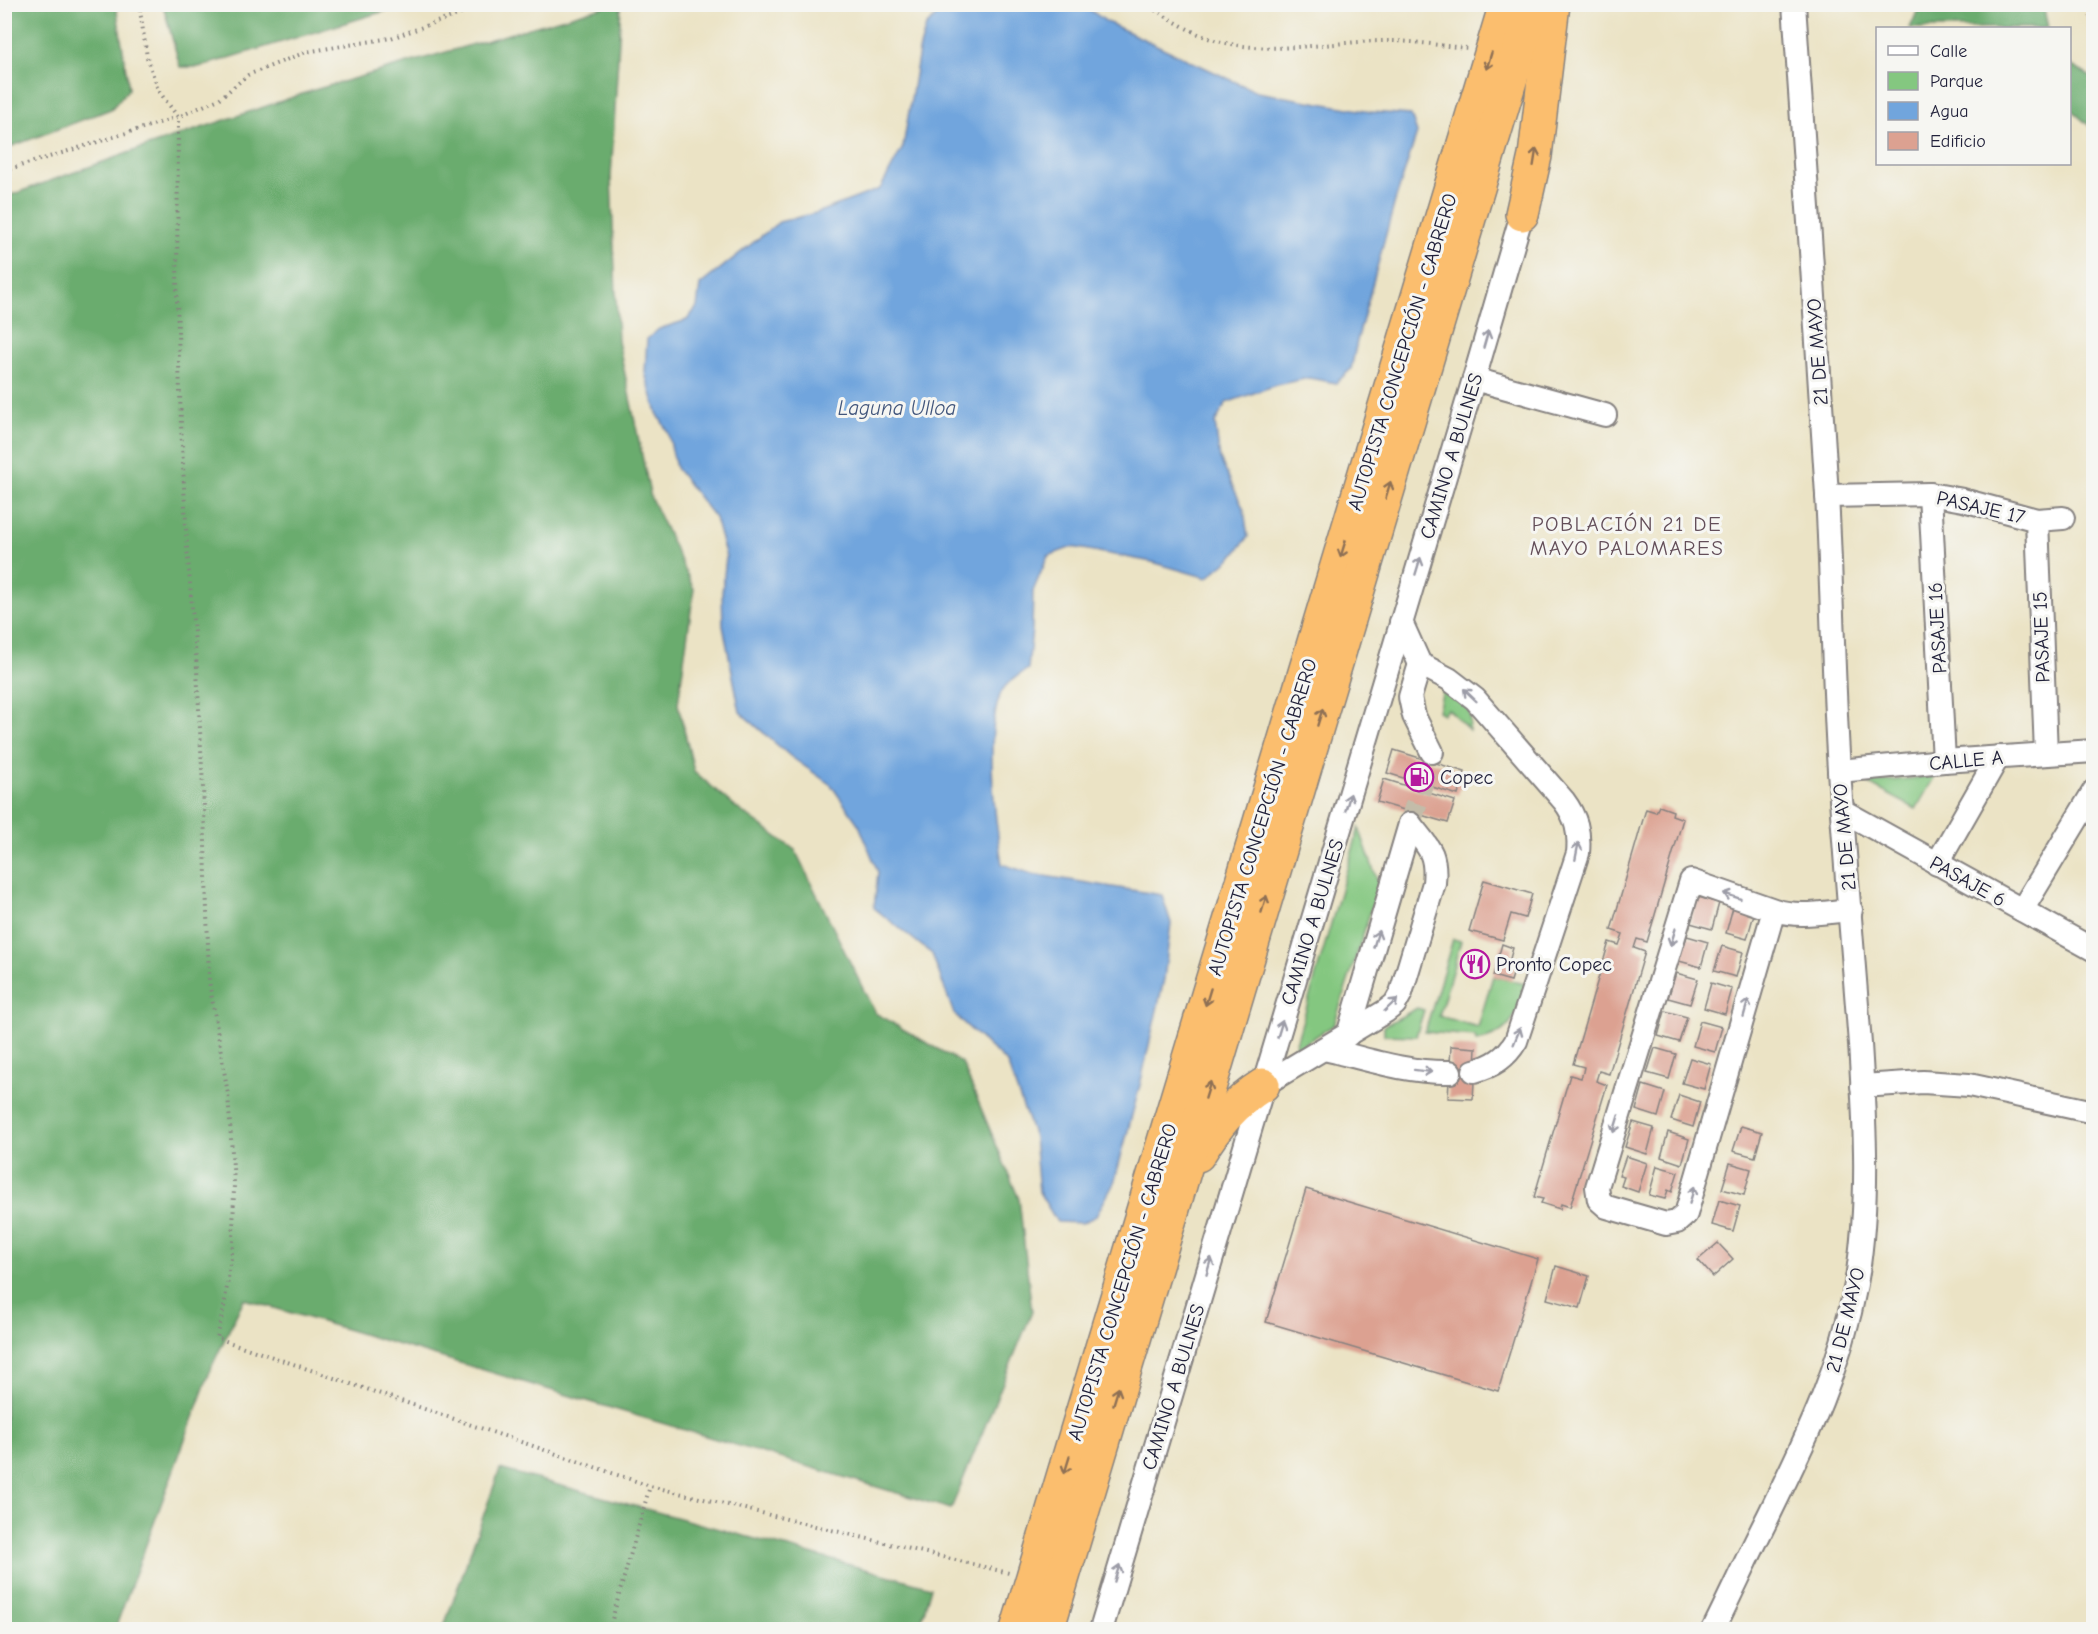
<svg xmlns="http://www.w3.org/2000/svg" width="2098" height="1634" font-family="'Comic Neue',sans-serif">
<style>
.green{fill:#84c780;stroke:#53745e;stroke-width:1.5}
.forest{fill:#6bac6e;stroke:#466754;stroke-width:1.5}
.water{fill:#71a5dd;stroke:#4a648c;stroke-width:1.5}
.building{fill:#dca191}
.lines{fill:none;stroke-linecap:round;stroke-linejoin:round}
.minor-tunnel{stroke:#c3bca9;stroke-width:22;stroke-dasharray:22 11;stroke-linecap:butt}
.minor-casing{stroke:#868280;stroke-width:26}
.highway-casing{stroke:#868280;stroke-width:36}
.path{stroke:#868280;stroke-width:4;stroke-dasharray:1.5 4.5;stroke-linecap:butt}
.minor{stroke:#fff;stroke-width:22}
.highway{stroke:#fbbe6e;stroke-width:33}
.oneway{stroke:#8e7054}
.oneway2{stroke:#9c9ca7}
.labels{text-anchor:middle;stroke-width:6;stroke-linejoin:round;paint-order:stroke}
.street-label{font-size:20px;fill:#22223b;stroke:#f6f6f2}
.poi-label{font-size:20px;fill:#22223b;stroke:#f6f6f2;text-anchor:start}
.water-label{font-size:21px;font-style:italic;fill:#42567c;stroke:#f6f6f2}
.neighbourhood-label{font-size:21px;letter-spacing:1.5px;fill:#634e59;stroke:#f6f6f2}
</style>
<rect width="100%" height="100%" fill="#f6f6f2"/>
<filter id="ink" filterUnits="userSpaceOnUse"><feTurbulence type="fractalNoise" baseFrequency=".0167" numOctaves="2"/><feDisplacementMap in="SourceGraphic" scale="12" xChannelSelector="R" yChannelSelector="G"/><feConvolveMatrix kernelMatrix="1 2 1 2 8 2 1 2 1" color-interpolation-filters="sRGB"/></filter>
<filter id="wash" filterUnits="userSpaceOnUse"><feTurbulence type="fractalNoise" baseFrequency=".008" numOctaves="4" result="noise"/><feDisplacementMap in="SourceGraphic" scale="24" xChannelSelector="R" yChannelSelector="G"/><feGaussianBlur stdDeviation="1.35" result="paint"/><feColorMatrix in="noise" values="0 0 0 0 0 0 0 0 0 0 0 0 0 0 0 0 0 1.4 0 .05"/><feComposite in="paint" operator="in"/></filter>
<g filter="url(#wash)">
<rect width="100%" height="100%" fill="#ebe3c5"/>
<g class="green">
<path d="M 1445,682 C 1462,699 1474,705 1469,730 L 1448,709 L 1443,714 L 1438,711 Z"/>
<path d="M 1935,776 L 1916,809 L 1867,783 Z"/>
<path d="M 1359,828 L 1379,885 L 1334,1025 L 1294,1050 Z"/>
<path d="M 1453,939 L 1461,941 L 1439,1016 L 1478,1027 L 1493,976 L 1529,985 C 1517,1014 1510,1036 1476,1041 L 1475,1036 L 1425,1032 Z"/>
<path d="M 1417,1008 L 1424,1010 L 1416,1036 L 1384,1035 L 1384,1026 Z"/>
</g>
<g class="forest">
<path d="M 5,4 L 116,5 L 129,89 L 111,109 L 5,149 Z"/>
<path d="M 613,4 L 621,5 L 611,178 L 618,341 L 651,498 L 694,589 L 678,704 L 694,771 L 734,806 L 795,850 L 875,1013 L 962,1063 L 1019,1199 L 1032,1312 L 951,1509 L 244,1299 L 212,1366 L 115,1629 L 5,1629 L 5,197 L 139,149 L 314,90 Z"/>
<path d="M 163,5 L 163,4 L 405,5 L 199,67 L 180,67 Z"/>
<path d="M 1920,5 L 2043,5 L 2048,28 L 1910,28 Z"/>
<path d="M 2070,65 L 2093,78 L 2093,129 L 2070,109 Z"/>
<path d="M 500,1469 L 931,1587 L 919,1629 L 443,1629 Z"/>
</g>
<path class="water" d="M 948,5 L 1083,5 L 1107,22 L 1257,92 L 1371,112 L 1411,115 L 1417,133 L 1395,201 L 1357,341 L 1351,369 L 1336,383 L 1309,378 L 1276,385 L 1226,403 L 1215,423 L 1220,459 L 1244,510 L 1248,537 L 1232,557 L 1207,578 L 1152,562 L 1072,547 L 1048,556 L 1033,591 L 1032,629 L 1028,669 C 1016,677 1003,684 999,698 C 985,741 995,819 1002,864 L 1032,874 L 1162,895 L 1171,923 L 1164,979 L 1140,1085 L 1114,1183 L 1096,1216 L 1082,1223 L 1057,1222 L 1039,1192 L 1034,1137 L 1007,1063 L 954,1014 L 932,954 L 874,908 L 878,872 L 859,825 L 831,785 L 790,756 L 740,712 L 723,626 L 722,593 L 726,557 L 715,518 L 676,468 L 668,432 L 657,413 L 645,373 L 647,339 L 659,329 L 687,320 L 697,307 L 700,285 L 779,222 L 816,213 L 880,189 L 903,147 L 919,51 L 926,26 Z"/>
<g id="blocks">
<g class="building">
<path d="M 1394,750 L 1465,772 L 1458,795 L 1387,773 Z"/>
<path d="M 1384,779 L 1455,801 L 1448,823 L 1377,802 Z"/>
<path d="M 1659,806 L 1673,811 L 1672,815 L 1683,819 L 1647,942 L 1637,939 L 1634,948 L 1645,952 L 1609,1074 L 1599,1071 L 1596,1081 L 1607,1085 L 1570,1207 L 1561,1204 L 1560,1209 L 1541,1203 L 1543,1199 L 1534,1197 L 1570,1075 L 1581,1078 L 1583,1072 L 1584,1067 L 1573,1064 L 1609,942 L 1619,945 L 1623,934 L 1611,930 L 1646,809 L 1656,812 Z"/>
<path d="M 1484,880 L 1532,894 L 1525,918 L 1511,914 L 1503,940 L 1469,931 Z"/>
<path d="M 1698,897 L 1719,903 L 1712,929 L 1690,923 Z"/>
<path d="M 1733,907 L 1754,914 L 1747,939 L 1726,933 Z"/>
<path d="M 1687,936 L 1708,942 L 1701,967 L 1679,961 Z"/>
<path d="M 1502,944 L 1513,948 L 1509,962 L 1516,965 L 1511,981 L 1493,976 Z"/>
<path d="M 1722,946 L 1743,952 L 1736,977 L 1714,971 Z"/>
<path d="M 1676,973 L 1698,979 L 1690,1004 L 1668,998 Z"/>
<path d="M 1711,983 L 1732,989 L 1725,1014 L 1704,1008 Z"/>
<path d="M 1665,1011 L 1687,1017 L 1679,1042 L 1658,1036 Z"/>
<path d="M 1700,1021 L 1722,1027 L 1715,1052 L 1693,1046 Z"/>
<path d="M 1451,1046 L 1476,1048 L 1473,1099 L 1448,1098 Z"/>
<path d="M 1655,1048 L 1676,1054 L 1669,1079 L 1647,1073 Z"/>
<path d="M 1690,1058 L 1711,1064 L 1704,1089 L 1682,1083 Z"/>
<path d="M 1643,1085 L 1665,1092 L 1658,1117 L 1636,1110 Z"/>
<path d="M 1679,1095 L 1700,1102 L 1693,1127 L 1671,1120 Z"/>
<path d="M 1633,1122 L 1654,1128 L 1647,1154 L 1625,1147 Z"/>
<path d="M 1741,1126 L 1762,1132 L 1755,1157 L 1733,1151 Z"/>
<path d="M 1668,1132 L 1689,1139 L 1682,1164 L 1661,1157 Z"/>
<path d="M 1626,1156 L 1647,1163 L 1638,1192 L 1621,1186 L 1624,1177 L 1619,1176 Z"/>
<path d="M 1730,1163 L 1751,1169 L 1744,1195 L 1722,1189 Z"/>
<path d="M 1657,1166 L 1678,1172 L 1672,1192 L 1668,1190 L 1665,1199 L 1649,1195 Z"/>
<path d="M 1306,1189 L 1538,1259 L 1498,1391 L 1266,1322 Z"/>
<path d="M 1719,1200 L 1740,1206 L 1733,1231 L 1712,1225 Z"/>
<path d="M 1718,1243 L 1733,1259 L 1713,1277 L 1698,1260 Z"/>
<path d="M 1556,1266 L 1589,1276 L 1580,1308 L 1547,1299 Z"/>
</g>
</g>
</g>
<g filter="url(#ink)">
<use href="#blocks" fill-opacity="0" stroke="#868280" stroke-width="1.5"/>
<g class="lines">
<path class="minor-tunnel" d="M 1410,824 L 1432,752"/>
<g class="minor-casing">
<g id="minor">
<path d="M 1474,379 L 1605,415"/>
<path d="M 1930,494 L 1944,761"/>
<path d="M 1827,496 L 1930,494 L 1963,500 L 2037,520 L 2063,518"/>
<path d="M 2037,520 L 2046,754"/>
<path d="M 1401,622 L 1420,664 L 1449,679 L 1475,699 L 1564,801 C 1576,817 1580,832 1578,853 L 1516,1041 C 1506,1058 1493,1066 1474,1071"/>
<path d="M 1420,664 L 1410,697 L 1414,716 L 1432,752"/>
<path d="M 1839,771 L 1944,761 L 2094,751"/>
<path d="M 1843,811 L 2094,950"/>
<path d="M 1937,864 L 1998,757"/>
<path d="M 1774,910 L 1686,1214 L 1677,1222 L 1666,1224 L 1607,1207 L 1599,1200 L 1597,1187 L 1691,881 L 1774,910 C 1798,918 1826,912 1851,910"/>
<path d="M 2022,910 L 2094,791"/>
<path d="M 1348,1035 L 1410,824"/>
<path d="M 1325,1049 C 1366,1059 1407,1073 1450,1072"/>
<path d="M 1263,1085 L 1386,1011 L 1395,1004 L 1401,993 L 1434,883 C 1437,852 1428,847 1410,824"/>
<path d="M 1862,1086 L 1923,1082 L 1969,1085 L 2094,1112"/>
<path d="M 1101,1630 L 1474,379 L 1522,214"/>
<path d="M 1713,1630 C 1732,1592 1749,1554 1768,1517 C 1806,1439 1840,1371 1856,1284 C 1870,1205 1865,1124 1860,1044 C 1853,952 1845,861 1839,770 C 1833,678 1832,586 1827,495 C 1817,331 1805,168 1794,4"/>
</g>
</g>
<g class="highway-casing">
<g id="highway">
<path d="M 1522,214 L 1535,156 L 1553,4"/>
<path d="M 1198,1155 C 1216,1126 1234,1103 1263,1085"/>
<path d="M 1017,1630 L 1506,4"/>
<path d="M 1047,1630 L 1533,4"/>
</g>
</g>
<g class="path">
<path d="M 139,4 L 147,57 L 158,90 L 178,117 L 177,301 L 181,424 L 187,547 L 197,669 L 204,808 L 209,981 L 228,1094 L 234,1182 L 233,1244 L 224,1307 L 217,1338 L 650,1486 L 1009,1573"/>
<path d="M 1145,4 C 1169,18 1195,36 1222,42 C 1274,55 1329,42 1381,41 C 1410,40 1440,46 1468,48"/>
<path d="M 2090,4 L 2090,15 L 2094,31"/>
<path d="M 4,171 L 178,117 L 219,99 L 248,75 L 306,52 L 391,38 L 489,4"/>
<path d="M 609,1630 L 650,1486"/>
</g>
<use href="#minor" class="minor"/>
<use href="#highway" class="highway"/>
</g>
<defs><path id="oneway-shaft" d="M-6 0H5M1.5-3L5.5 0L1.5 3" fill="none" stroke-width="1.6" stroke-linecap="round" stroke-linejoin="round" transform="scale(1.5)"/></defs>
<g class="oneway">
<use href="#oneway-shaft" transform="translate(1489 61) rotate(107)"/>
<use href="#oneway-shaft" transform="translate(1535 157) rotate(-81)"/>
<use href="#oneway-shaft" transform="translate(1388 490) rotate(-73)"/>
<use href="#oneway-shaft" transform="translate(1343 549) rotate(107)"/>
<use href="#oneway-shaft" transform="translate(1320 717) rotate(-73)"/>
<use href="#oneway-shaft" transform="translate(1264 904) rotate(-73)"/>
<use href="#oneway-shaft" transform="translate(1208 997) rotate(107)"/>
<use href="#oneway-shaft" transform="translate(1208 1090) rotate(-73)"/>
<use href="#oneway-shaft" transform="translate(1116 1396) rotate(-73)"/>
<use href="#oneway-shaft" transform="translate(1067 1465) rotate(107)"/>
</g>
<g class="oneway2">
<use href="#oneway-shaft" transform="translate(1486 339) rotate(-74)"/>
<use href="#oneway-shaft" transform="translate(1418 566) rotate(-73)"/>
<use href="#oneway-shaft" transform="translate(1470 695) rotate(-136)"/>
<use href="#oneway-shaft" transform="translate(1348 802) rotate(-73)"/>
<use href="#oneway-shaft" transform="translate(1577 851) rotate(-79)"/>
<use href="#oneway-shaft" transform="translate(1732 896) rotate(-161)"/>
<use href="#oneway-shaft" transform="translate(1673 937) rotate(107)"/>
<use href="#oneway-shaft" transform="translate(1376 939) rotate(-73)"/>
<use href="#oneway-shaft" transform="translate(1391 1005) rotate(-44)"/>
<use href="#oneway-shaft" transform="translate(1746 1008) rotate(-74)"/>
<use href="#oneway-shaft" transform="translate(1280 1029) rotate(-73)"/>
<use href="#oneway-shaft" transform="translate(1517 1036) rotate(-68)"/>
<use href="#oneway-shaft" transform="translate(1423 1071) rotate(7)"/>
<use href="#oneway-shaft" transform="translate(1616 1124) rotate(107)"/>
<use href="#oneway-shaft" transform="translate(1692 1195) rotate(-74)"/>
<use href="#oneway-shaft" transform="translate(1209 1266) rotate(-74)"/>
<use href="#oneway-shaft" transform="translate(1117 1573) rotate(-73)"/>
</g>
</g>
<defs>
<g id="fuel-ring" transform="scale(1.5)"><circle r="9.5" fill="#f6f6f2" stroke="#b5179e" stroke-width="1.5"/><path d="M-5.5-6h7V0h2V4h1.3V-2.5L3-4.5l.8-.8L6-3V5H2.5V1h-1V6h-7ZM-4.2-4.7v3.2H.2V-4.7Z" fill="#b5179e"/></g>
<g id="restaurant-ring" transform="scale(1.5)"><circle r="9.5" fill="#f6f6f2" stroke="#b5179e" stroke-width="1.5"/><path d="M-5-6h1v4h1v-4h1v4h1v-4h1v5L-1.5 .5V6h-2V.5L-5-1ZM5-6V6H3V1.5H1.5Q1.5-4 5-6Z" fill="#b5179e"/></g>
</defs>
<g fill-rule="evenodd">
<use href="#fuel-ring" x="1419" y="777"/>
<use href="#restaurant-ring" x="1475" y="964"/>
</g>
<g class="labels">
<g class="street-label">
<text transform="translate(1402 352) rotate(-73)" y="7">AUTOPISTA CONCEPCIÓN - CABRERO</text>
<text transform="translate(1817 352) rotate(-94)" y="7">21 DE MAYO</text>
<text transform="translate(1451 456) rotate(-73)" y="7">CAMINO A BULNES</text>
<text transform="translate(1981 507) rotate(13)" y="7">PASAJE 17</text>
<text transform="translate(1937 628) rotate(-93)" y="7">PASAJE 16</text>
<text transform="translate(2041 637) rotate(-92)" y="7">PASAJE 15</text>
<text transform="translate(1966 760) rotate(-5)" y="7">CALLE A</text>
<text transform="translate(1262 817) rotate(-73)" y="7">AUTOPISTA CONCEPCIÓN - CABRERO</text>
<text transform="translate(1844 837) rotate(-95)" y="7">21 DE MAYO</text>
<text transform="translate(1968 881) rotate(29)" y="7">PASAJE 6</text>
<text transform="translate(1312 922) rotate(-73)" y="7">CAMINO A BULNES</text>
<text transform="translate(1122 1282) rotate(-73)" y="7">AUTOPISTA CONCEPCIÓN - CABRERO</text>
<text transform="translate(1845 1320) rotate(-76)" y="7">21 DE MAYO</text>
<text transform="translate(1173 1387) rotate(-73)" y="7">CAMINO A BULNES</text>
</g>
<g class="poi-label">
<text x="1440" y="784">Copec</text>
<text x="1496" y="971">Pronto Copec</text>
</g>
<g class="water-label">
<text x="897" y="415">Laguna Ulloa</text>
</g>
<g class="neighbourhood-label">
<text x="1627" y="531">POBLACIÓN 21 DE<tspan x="1627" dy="24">MAYO PALOMARES</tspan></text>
</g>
</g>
<rect width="2098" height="1634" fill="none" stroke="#f6f6f2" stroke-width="24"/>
<rect x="1876" y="27" width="195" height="138" fill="#f6f6f2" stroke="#a1a1a9" stroke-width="1.5"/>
<rect x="1888" y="46" width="30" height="9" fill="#ffffff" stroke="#a1a1a9" stroke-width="1.5"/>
<text x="1930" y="57" font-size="18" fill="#22223b">Calle</text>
<rect x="1888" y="72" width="30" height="18" fill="#84c780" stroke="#a1a1a9" stroke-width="1.5"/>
<text x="1930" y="87" font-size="18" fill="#22223b">Parque</text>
<rect x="1888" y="102" width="30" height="18" fill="#71a5dd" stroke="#a1a1a9" stroke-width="1.5"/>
<text x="1930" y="117" font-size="18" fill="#22223b">Agua</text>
<rect x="1888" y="132" width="30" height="18" fill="#dca191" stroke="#a1a1a9" stroke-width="1.5"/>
<text x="1930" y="147" font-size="18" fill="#22223b">Edificio</text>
</svg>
